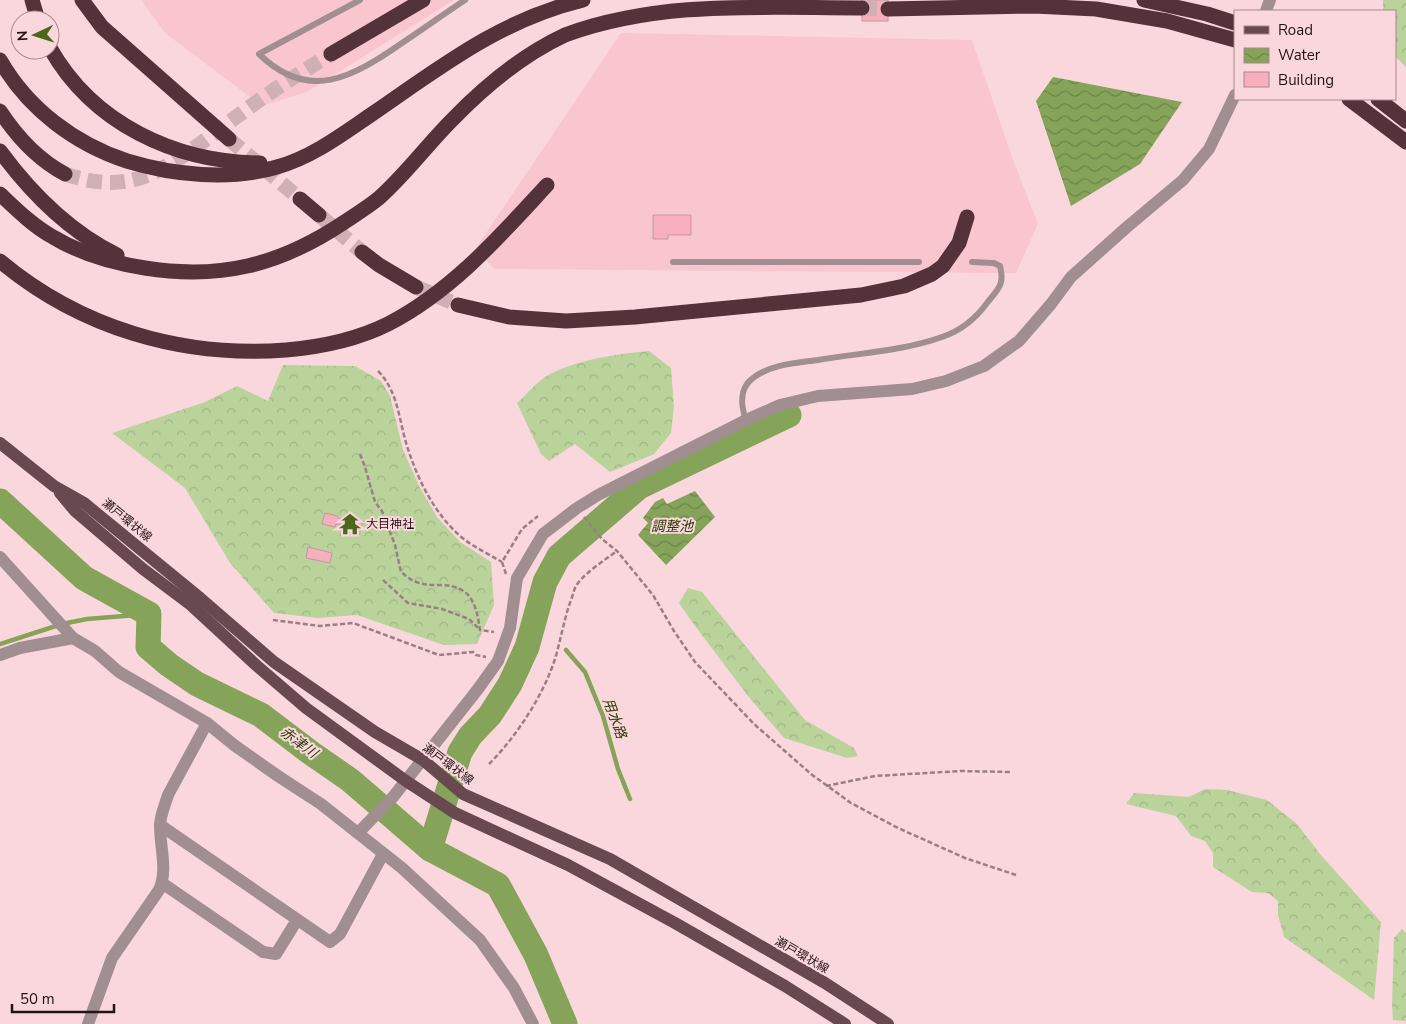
<svg xmlns="http://www.w3.org/2000/svg" width="1406" height="1024" font-family="'Nunito Sans','Noto Sans JP',sans-serif">
<style>
.built{fill:#f9c6cf}
.forest{fill:url(#forest-crowns)}
.water{fill:url(#water-waves)}
.lines{fill:none;stroke-linecap:round;stroke-linejoin:round}
.stream{stroke:#85a459;stroke-width:4.5}
.river{stroke:#85a459;stroke-width:25}
.building{fill:#f8afbd;stroke:#c198a0}
.motorway-tunnel{stroke:#cfb0b5;stroke-width:15;stroke-dasharray:15 8;stroke-linecap:butt}
.path{stroke:#997f84;stroke-width:2.5;stroke-dasharray:5 2.5;stroke-linecap:butt}
.service{stroke:#a08e91;stroke-width:6}
.minor{stroke:#a08e91;stroke-width:12}
.primary{stroke:#68494f;stroke-width:12}
.motorway{stroke:#533239;stroke-width:15}
.labels{text-anchor:middle;stroke-width:4;stroke-linejoin:round;paint-order:stroke}
.street-label{font-size:12px;fill:#221316;stroke:#fad7dd}
.poi-label{font-size:12px;fill:#221316;stroke:#fad7dd;text-anchor:start}
.water-label{font-size:14px;font-style:italic;fill:#283b01;stroke:#fad7dd}
</style>
<defs>
<pattern id="forest-crowns" width="20" height="18" patternUnits="userSpaceOnUse" patternTransform="scale(1.25)"><rect width="20" height="18" fill="#bad39b"/><path d="M2 6a3 3 0 1 1 6 0M12 15a3 3 0 1 1 6 0" fill="none" stroke="#a0b485"/></pattern>
<pattern id="water-waves" width="16" height="10" patternUnits="userSpaceOnUse" patternTransform="scale(1.25)"><rect width="16" height="10" fill="#85a459"/><path d="M0 5q4-4 8 0t8 0" fill="none" stroke="#6c8449"/></pattern>
</defs>
<rect width="100%" height="100%" fill="#fad7dd"/>
<g class="built">
<path d="M 141,0 L 454,0 L 307,92 L 262,106 L 165,33 Z"/>
<path d="M 621,33 L 972,40 L 1012,157 L 1038,224 L 1016,273 L 494,269 L 476,248 Z"/>
</g>
<g class="forest">
<path d="M 1383,0 L 1406,0 L 1406,67 L 1395,56 L 1395,11 L 1383,11 Z"/>
<path d="M 649,351 L 671,368 L 674,406 L 671,433 L 654,454 L 610,472 L 575,444 L 549,461 L 541,454 L 517,403 C 527,394 538,380 550,374 C 580,359 616,354 649,351 Z"/>
<path d="M 283,365 L 355,366 L 381,381 L 390,396 L 403,450 L 420,488 L 437,517 L 460,542 L 491,562 L 494,605 L 477,644 L 444,645 L 357,615 L 318,618 L 274,613 L 230,563 L 185,488 L 112,433 L 205,402 L 237,386 L 268,401 Z"/>
<path d="M 688,588 L 702,592 L 805,720 L 854,748 L 858,756 L 847,758 L 784,738 L 748,696 L 695,626 L 679,603 Z"/>
<path d="M 1205,789 L 1227,790 L 1267,800 L 1297,824 L 1320,854 L 1381,922 L 1374,1000 L 1284,937 L 1278,915 L 1278,901 L 1268,893 L 1252,892 L 1213,867 L 1213,853 L 1205,841 L 1191,836 L 1176,816 L 1126,804 L 1134,793 L 1189,797 Z"/>
<path d="M 1402,929 L 1406,933 L 1406,1021 L 1393,1020 L 1392,1003 L 1394,938 Z"/>
</g>
<g class="water">
<path d="M 1053,77 L 1182,102 L 1140,164 L 1071,206 L 1036,101 Z"/>
<path d="M 695,491 L 715,517 L 666,565 L 638,535 L 648,523 L 643,518 L 655,502 L 663,498 L 667,504 Z"/>
</g>
<g class="lines">
<g class="stream">
<path d="M 0,644 L 62,624 L 87,619 L 149,614"/>
<path d="M 566,650 L 585,672 L 603,716 L 618,769 L 630,799"/>
</g>
<g class="river">
<path d="M 0,501 L 84,578 L 149,614 L 148,647 L 169,665 L 197,684 L 261,715 L 311,753 L 350,780 L 430,849 L 498,885 L 536,955 L 565,1024"/>
<path d="M 430,849 L 460,752 L 470,736 L 490,715 L 510,684 L 527,647 L 545,582 L 559,556 L 639,487 L 789,415"/>
</g>
</g>
<g class="building">
<rect x="862" y="0" width="26" height="21"/>
<path d="M 653,215 L 691,215 L 691,235 L 668,235 L 668,239 L 653,239 Z"/>
<path d="M 325,513 L 338,516 L 338,518 L 343,519 L 344,516 L 363,521 L 359,535 L 340,530 L 341,525 L 336,524 L 335,527 L 322,524 Z"/>
<path d="M 308,547 L 332,553 L 330,563 L 306,558 Z"/>
</g>
<g class="lines">
<g class="motorway-tunnel">
<path d="M 862,8 L 888,9"/>
<path d="M 229,139 L 300,199"/>
<path d="M 65,174 C 91,183 117,186 143,177 C 175,166 211,135 239,115 C 268,93 300,73 331,54"/>
<path d="M 319,215 L 362,252"/>
<path d="M 416,287 L 458,305"/>
</g>
<g class="path">
<path d="M 378,371 C 399,392 399,423 408,449 C 419,483 437,518 465,540 C 476,548 490,555 502,562"/>
<path d="M 360,454 L 365,467 L 375,502 L 382,511 L 395,545 L 401,572 C 405,575 409,579 414,581 C 422,585 432,585 441,585 C 472,586 476,604 480,630 L 494,632"/>
<path d="M 584,517 L 602,539 L 617,551 L 653,595 L 674,631 L 695,662 L 754,724 L 811,774 L 851,803 L 898,828 L 965,858 L 1016,875"/>
<path d="M 506,574 L 502,562 L 522,529 L 538,516"/>
<path d="M 383,580 L 408,603 L 442,609 L 469,619 L 479,629"/>
<path d="M 273,620 L 320,626 L 353,623 L 439,655 L 473,652 L 476,655 L 486,657"/>
<path d="M 489,764 C 516,737 543,696 555,659 C 561,639 564,619 571,600 C 573,595 574,589 576,586 C 583,574 606,559 617,551"/>
<path d="M 826,786 L 875,776 L 961,771 L 1011,772"/>
</g>
<g class="service">
<path d="M 360,0 L 259,54 C 309,103 353,77 402,43 C 423,29 444,14 465,0"/>
<path d="M 673,262 L 919,262"/>
<path d="M 746,420 C 741,406 739,388 753,378 C 771,364 797,363 818,360 C 859,353 903,351 942,337 C 960,331 976,318 987,303 C 998,289 1005,285 1000,266 L 994,263 L 972,262"/>
</g>
<g class="minor">
<path d="M 1266,11 L 1270,0"/>
<path d="M 0,557 L 73,638 L 95,651 L 119,672 L 207,723 L 234,745 L 278,776 L 321,804 L 402,868 L 480,940 L 514,988 L 533,1024"/>
<path d="M 0,655 L 20,648 L 73,638"/>
<path d="M 160,825 L 330,942 L 340,934 L 383,854"/>
<path d="M 358,833 L 393,797 L 478,689 L 498,661 L 510,628 L 517,578 L 543,534 L 577,508 L 598,495 L 746,420 L 780,405 L 818,396 L 912,389 L 946,381 L 984,366 L 1019,341 L 1051,304 L 1071,277 L 1127,227 L 1183,180 L 1209,149 L 1235,95"/>
<path d="M 162,883 L 263,952 L 276,954 L 297,920"/>
<path d="M 88,1024 L 112,958 L 159,890 C 168,870 160,848 160,826 C 160,816 165,805 168,795 L 207,723"/>
</g>
<g class="primary">
<path d="M 0,443 L 54,486 L 84,503 L 200,598 L 274,662 L 375,732 L 423,760 L 463,794 L 610,859 L 825,983 L 888,1024"/>
<path d="M 60,493 L 75,511 L 143,569 L 191,605 L 256,665 L 306,708 L 406,781 L 455,813 L 568,865 L 675,923 L 785,986 L 845,1024"/>
</g>
<g class="motorway">
<path d="M 32,0 L 38,20"/>
<path d="M 82,0 L 102,27 L 229,139"/>
<path d="M 1144,0 L 1207,14 L 1235,23"/>
<path d="M 888,9 L 1034,6 L 1096,9 L 1167,21 L 1235,40"/>
<path d="M 50,48 C 93,124 175,162 260,163"/>
<path d="M 331,54 L 423,0"/>
<path d="M 0,60 C 28,109 75,144 127,161 C 173,175 230,181 277,167 C 313,157 344,133 375,112 C 443,65 501,20 583,0"/>
<path d="M 1349,99 L 1406,142"/>
<path d="M 1378,99 L 1406,121"/>
<path d="M 0,111 C 17,137 37,159 65,174"/>
<path d="M 0,151 C 31,193 70,232 117,255"/>
<path d="M 0,194 C 16,209 33,226 53,237 C 81,254 113,263 145,268 C 220,280 280,265 343,223 C 355,215 368,207 379,198 C 406,174 427,145 452,120 C 485,86 522,55 565,35 C 660,0 761,8 862,8"/>
<path d="M 300,199 L 319,215"/>
<path d="M 362,252 L 379,265 L 416,287"/>
<path d="M 0,261 C 80,328 182,358 286,350 C 321,347 356,340 388,324 C 452,291 499,237 547,185"/>
<path d="M 458,305 L 509,317 L 566,321 L 635,317 L 861,295 L 904,286 L 932,274 L 943,266 L 959,243 L 967,217"/>
</g>
</g>
<defs>
<g id="temple-bare" transform="scale(1.725)"><path d="M0-6L5-2H3V0L6.5 2.5H4V6H1.5V3h-3V6H-4V2.5H-6.5L-3 0V-2H-5Z" fill="#4b671a" stroke="#fad7dd" stroke-width="2.5" paint-order="stroke"/></g>
</defs>
<g fill-rule="evenodd">
<use href="#temple-bare" x="350" y="524"/>
</g>
<g class="labels">
<g class="street-label">
<text transform="translate(127 520) rotate(39)" y="4">瀬戸環状線</text>
<text transform="translate(448 764) rotate(37)" y="4">瀬戸環状線</text>
<text transform="translate(802 955) rotate(30)" y="4">瀬戸環状線</text>
</g>
<g class="poi-label">
<text x="366" y="528">大目神社</text>
</g>
<g class="water-label">
<text x="672" y="531">調整池</text>
<text transform="translate(615 718) rotate(70)" y="5">用水路</text>
<text transform="translate(299 742) rotate(36)" y="5">赤津川</text>
</g>
</g>
<rect x="1234" y="10" width="162" height="90" fill="#fad7dd" stroke="#a4898d"/>
<rect x="1244" y="26" width="25" height="8" fill="#68494f" stroke="#a4898d"/>
<text x="1278" y="35" font-size="15" fill="#221316">Road</text>
<rect x="1244" y="48" width="25" height="15" fill="url(#water-waves)" stroke="#a4898d"/>
<text x="1278" y="60" font-size="15" fill="#221316">Water</text>
<rect x="1244" y="72" width="25" height="15" fill="#f8afbd" stroke="#a4898d"/>
<text x="1278" y="85" font-size="15" fill="#221316">Building</text>
<g transform="translate(35 35) rotate(266)"><circle r="24" fill="#fad7dd" stroke="#a4898d"/>
<path d="M0-4L9 19L0 12L-9 19Z" fill="#4b671a"/>
<text y="-8" font-size="14" font-weight="bold" text-anchor="middle" fill="#221316">N</text>
</g>
<path d="M12 1004v8h102v-8" fill="none" stroke="#221316" stroke-width="2.5"/>
<text x="20" y="1004" font-size="15" fill="#221316" stroke="#fad7dd" stroke-width="4" paint-order="stroke">50 m</text>
</svg>
